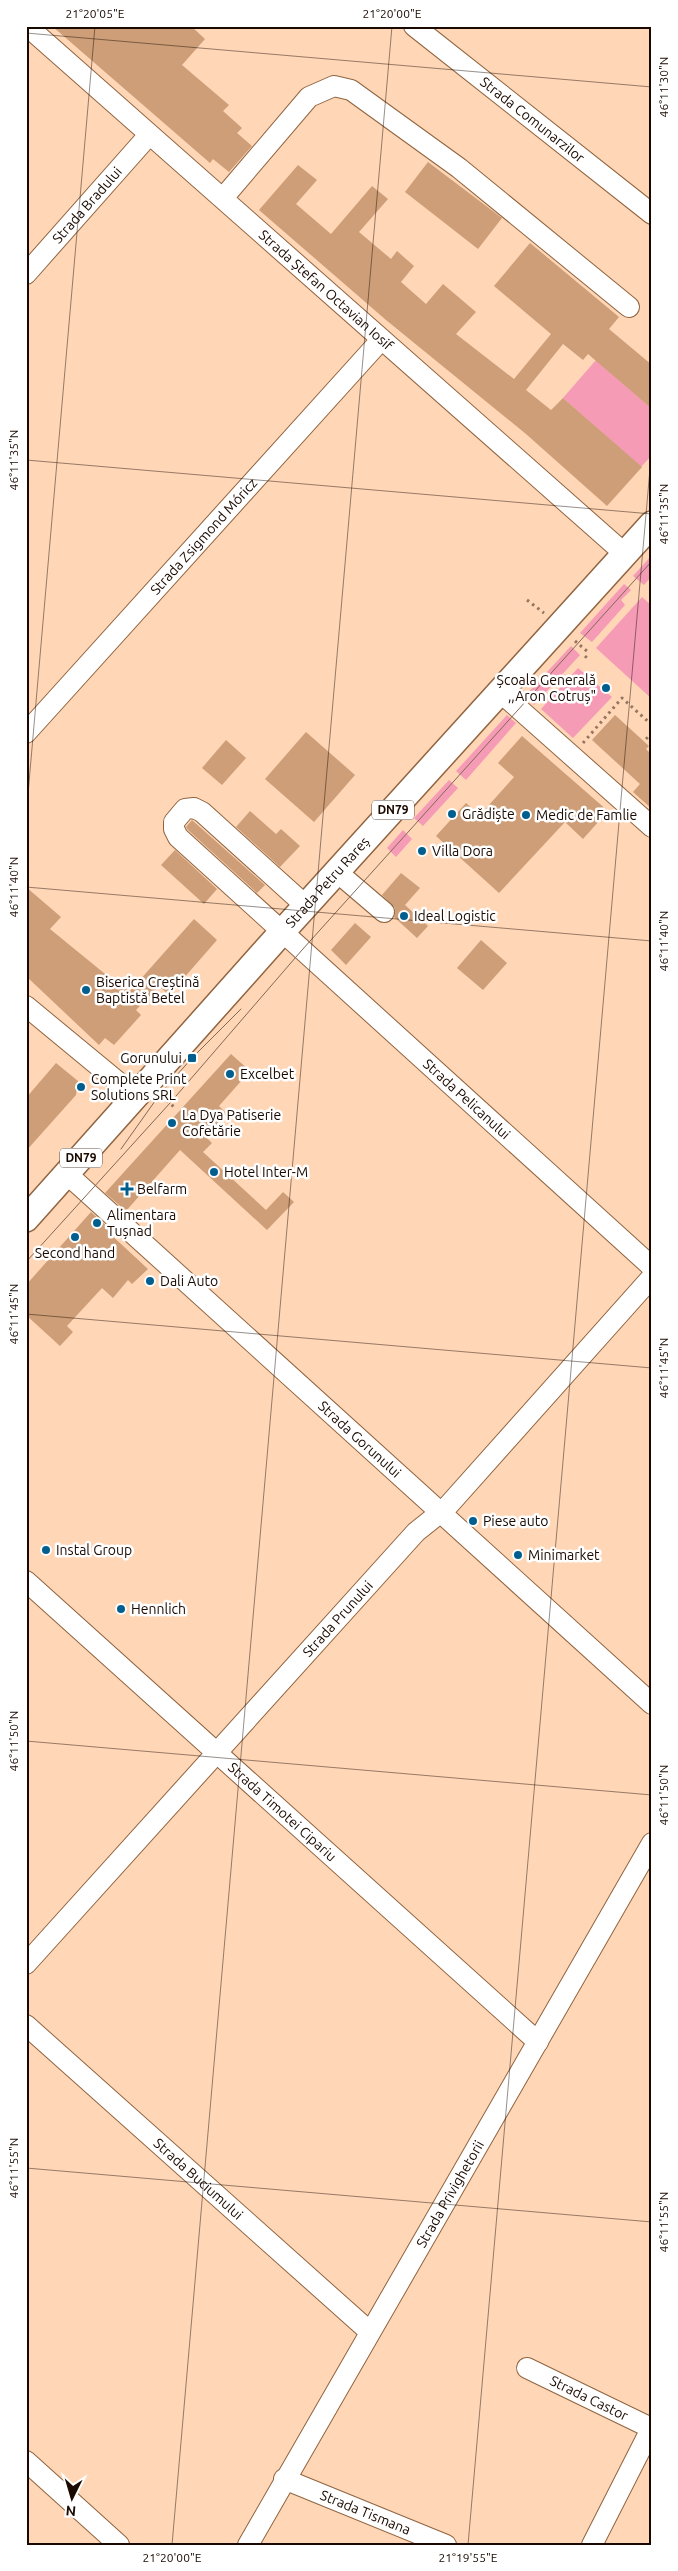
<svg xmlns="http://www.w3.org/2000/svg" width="678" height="2571" font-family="Ubuntu,sans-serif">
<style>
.green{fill:#f69bb6}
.building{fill:#cd9e77}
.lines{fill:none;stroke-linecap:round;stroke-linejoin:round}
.minor-casing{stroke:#90643f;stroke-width:22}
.major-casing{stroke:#90643f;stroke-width:28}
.path{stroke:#947661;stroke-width:3;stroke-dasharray:2.5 4;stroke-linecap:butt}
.minor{stroke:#fff;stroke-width:20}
.major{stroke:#fff;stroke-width:25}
.tram{stroke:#836854;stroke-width:1}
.ticks{fill:none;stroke:#190900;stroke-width:1;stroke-opacity:0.45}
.poi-dot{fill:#005f8f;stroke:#fff;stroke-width:2}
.labels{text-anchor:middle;stroke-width:5;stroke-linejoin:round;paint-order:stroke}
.shield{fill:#fff;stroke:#5e534c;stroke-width:1}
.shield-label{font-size:12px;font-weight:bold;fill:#190900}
.street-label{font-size:14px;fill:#190900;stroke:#fff}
.poi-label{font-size:14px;fill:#190900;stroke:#fff;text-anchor:start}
.neatline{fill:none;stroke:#190900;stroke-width:2}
.ticks-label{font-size:12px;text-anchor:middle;fill:#190900}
</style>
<rect width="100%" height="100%" fill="#ffd6b6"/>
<g class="green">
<path d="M 596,360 L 652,409 L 652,455 L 641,467 L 563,398 Z"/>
<path d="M 652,555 L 652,576 L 644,585 L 633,576 Z"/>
<path d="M 624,584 L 631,590 L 621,600 L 625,605 L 592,642 L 580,633 Z"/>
<path d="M 642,597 L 652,606 L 652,699 L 596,648 Z"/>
<path d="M 571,646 L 580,655 L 534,705 L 525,696 Z"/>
<path d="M 578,668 L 612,697 L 573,738 L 541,709 Z"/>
<path d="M 507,715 L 516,723 L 466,780 L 456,771 Z"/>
<path d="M 449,780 L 458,788 L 423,826 L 414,818 Z"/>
<path d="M 403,830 L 412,839 L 396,857 L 387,848 Z"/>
</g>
<g class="building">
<path d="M 52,26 L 191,26 L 205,39 L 182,65 L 229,105 L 223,111 L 242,128 L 237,133 L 252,146 L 229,172 L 213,159 L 210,163 Z"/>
<path d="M 428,162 L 502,218 L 478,249 L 405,192 Z"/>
<path d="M 298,165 L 317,180 L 296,204 L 331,234 L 372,186 L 388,199 L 359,232 L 391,259 L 397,251 L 414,266 L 401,282 L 426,304 L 443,284 L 476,312 L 456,334 L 514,379 L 551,334 L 494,286 L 530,243 L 619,317 L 609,329 L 652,365 L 652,409 L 588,354 L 583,360 L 563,344 L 526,390 L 551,410 L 563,398 L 642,467 L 607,506 L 526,434 L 386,320 L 259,210 Z"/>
<path d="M 615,715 L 649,746 L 646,749 L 652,755 L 652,809 L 633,792 L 640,784 L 592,740 Z"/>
<path d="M 306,732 L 355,775 L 314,822 L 265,779 Z"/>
<path d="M 522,736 L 608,811 L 583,839 L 565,822 L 499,893 L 436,836 L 466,803 L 480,815 L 514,777 L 498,763 Z"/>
<path d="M 226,740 L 246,758 L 222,785 L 202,768 Z"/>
<path d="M 250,811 L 276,834 L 281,829 L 300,846 L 280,867 L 236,827 Z"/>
<path d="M 192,820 L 265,885 L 257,893 L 188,830 L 186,827 Z"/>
<path d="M 175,850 L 217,889 L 204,904 L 161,865 Z"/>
<path d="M 401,873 L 420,888 L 405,905 L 428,926 L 417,938 L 394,917 L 395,908 L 382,895 Z"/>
<path d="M 26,887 L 61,917 L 50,929 L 121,987 L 123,985 L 130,991 L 194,919 L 217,940 L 169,995 L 159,986 L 136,1010 L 141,1015 L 114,1045 L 105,1038 L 99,1045 L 26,976 Z"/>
<path d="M 355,923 L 371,937 L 346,965 L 331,950 Z"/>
<path d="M 481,940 L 507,963 L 483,990 L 457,968 Z"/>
<path d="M 231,1054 L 250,1071 L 219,1106 L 227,1114 L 205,1136 L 212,1143 L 203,1152 L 266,1210 L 283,1192 L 294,1202 L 267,1230 L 180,1150 L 126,1211 L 105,1193 Z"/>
<path d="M 56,1063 L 78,1081 L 76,1095 L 26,1151 L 26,1098 Z"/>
<path d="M 91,1212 L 110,1229 L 108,1232 L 148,1269 L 132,1284 L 128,1280 L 113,1298 L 102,1288 L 67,1326 L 73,1332 L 60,1346 L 26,1315 L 26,1285 Z"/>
</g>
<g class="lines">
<g class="minor-casing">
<g id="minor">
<path id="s1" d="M 27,26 L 625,554"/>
<path id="s2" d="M 414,26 L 652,214"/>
<path d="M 223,198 L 309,97 L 334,86 L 351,90 L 459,168 L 629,307"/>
<path id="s3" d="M 26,274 L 149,135"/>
<path d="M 500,692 L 652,827"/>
<path id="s4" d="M 26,733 L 381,340"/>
<path d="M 337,872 L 384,912"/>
<path id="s5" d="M 306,906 L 202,812 L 194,808 L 185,809 L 174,822 L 174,829 L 178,837 L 652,1267"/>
<path d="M 26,1006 L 135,1096"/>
<path id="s6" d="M 67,1174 L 652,1704"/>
<path id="s7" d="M 26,1581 L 538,2042"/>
<path id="s8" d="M 26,1964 L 416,1532 L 446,1508 L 652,1277"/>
<path id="s9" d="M 26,2025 L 370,2332"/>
<path id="s10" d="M 527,2368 L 651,2428"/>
<path d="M 26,2461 L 119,2545"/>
<path id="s11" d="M 284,2479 L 446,2545"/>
<path id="s12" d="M 248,2545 L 652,1843"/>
<path d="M 592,2545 L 652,2427"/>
</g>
</g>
<g class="major-casing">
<g id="major">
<path id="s13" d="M 26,1219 L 282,932 L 652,524"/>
</g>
</g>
<g class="path">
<path d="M 527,600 L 544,613"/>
<path d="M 575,641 L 588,652"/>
<path d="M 585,656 L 587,658"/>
<path d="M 646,739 L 652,733"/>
<path d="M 583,743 L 622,698 L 652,725"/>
<path d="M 162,1096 L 174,1107"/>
</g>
<use href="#minor" class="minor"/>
<use href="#major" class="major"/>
<g class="tram">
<path d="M 121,1149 L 160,1094 L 192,1058 L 241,1009"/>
<path d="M 26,1262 L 170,1103 L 302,950 L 652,561"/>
</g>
</g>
<path class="ticks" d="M 26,33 L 652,87M 26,460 L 652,514M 26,817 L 95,26M 26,887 L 652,941M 26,1314 L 652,1368M 26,1741 L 652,1795M 26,2168 L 652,2222M 172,2545 L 392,26M 468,2545 L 652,446"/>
<g class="poi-dot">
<circle cx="606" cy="688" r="5"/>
<circle cx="452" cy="814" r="5"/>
<circle cx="526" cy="815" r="5"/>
<circle cx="422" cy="851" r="5"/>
<circle cx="404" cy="916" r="5"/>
<circle cx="86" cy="990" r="5"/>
<rect x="187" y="1053" width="10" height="10" rx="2.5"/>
<circle cx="230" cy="1074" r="5"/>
<circle cx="81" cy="1087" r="5"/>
<circle cx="172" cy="1123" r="5"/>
<circle cx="214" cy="1172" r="5"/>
<path d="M124.5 1181.5h5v5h5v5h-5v5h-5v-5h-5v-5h5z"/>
<circle cx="97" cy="1223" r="5"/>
<circle cx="75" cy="1237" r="5"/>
<circle cx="150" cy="1281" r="5"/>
<circle cx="473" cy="1521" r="5"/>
<circle cx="46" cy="1550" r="5"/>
<circle cx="518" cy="1555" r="5"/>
<circle cx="121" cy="1609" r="5"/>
</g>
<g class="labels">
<g class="shield">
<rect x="372" y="800.5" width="42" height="19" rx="4"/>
<rect x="60" y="1148.5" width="42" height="19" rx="4"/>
</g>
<g class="shield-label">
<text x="393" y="814">DN79</text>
<text x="81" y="1162">DN79</text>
</g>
<g class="street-label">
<text dy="5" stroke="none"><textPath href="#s2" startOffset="151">Strada Comunarzilor</textPath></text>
<text dy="5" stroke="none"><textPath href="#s3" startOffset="92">Strada Bradului</textPath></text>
<text dy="5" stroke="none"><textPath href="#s1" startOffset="399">Strada Ștefan Octavian Iosif</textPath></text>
<text dy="5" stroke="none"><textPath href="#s4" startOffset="265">Strada Zsigmond Móricz</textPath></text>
<text dy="5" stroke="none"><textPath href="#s13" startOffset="452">Strada Petru Rareș</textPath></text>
<text dy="5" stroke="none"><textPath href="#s5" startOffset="581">Strada Pelicanului</textPath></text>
<text dy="5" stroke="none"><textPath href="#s6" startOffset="395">Strada Gorunului</textPath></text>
<text dy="5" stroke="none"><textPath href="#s8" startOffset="465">Strada Prunului</textPath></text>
<text dy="5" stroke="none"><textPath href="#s7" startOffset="345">Strada Timotei Cipariu</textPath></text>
<text dy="5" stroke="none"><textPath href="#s9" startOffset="231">Strada Buciumului</textPath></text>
<text dy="5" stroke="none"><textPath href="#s12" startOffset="405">Strada Privighetorii</textPath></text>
<text dy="5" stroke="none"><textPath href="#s10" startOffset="69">Strada Castor</textPath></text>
<text dy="5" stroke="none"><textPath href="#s11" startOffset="88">Strada Tismana</textPath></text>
</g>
<g class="poi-label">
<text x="596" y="685" text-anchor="end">Școala Generală<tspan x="596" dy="16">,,Aron Cotruș"</tspan></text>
<text x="462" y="819">Grădiște</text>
<text x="536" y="820">Medic de Famlie</text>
<text x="432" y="856">Villa Dora</text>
<text x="414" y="921">Ideal Logistic</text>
<text x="96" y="987">Biserica Creștină<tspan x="96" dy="16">Baptistă Betel</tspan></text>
<text x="182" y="1063" text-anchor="end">Gorunului</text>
<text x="240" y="1079">Excelbet</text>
<text x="91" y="1084">Complete Print<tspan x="91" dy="16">Solutions SRL</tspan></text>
<text x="182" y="1120">La Dya Patiserie<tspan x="182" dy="16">Cofetărie</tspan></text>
<text x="224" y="1177">Hotel Inter-M</text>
<text x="137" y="1194">Belfarm</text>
<text x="107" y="1220">Alimentara<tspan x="107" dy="16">Tușnad</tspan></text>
<text x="75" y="1258" text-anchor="middle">Second hand</text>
<text x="160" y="1286">Dali Auto</text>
<text x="483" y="1526">Piese auto</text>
<text x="56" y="1555">Instal Group</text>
<text x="528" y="1560">Minimarket</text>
<text x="131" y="1614">Hennlich</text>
</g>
</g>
<rect width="678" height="2571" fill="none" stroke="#ffffff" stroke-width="55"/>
<g transform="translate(72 2498) rotate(185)" stroke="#ffffff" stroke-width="4" paint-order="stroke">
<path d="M0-4L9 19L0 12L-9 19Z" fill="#190900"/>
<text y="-8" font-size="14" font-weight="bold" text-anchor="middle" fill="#190900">N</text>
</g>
<rect x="28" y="28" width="622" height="2516" class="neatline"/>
<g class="ticks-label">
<text x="95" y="18">21°20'05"E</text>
<text x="392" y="18">21°20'00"E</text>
<text transform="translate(664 87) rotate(-90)" y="4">46°11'30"N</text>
<text transform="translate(14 460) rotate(-90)" y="4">46°11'35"N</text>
<text transform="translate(664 514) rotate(-90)" y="4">46°11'35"N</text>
<text transform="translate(14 887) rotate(-90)" y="4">46°11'40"N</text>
<text transform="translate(664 941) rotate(-90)" y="4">46°11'40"N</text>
<text transform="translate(14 1314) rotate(-90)" y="4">46°11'45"N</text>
<text transform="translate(664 1368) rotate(-90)" y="4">46°11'45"N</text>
<text transform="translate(14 1741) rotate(-90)" y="4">46°11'50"N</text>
<text transform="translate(664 1795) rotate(-90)" y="4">46°11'50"N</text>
<text transform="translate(14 2168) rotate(-90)" y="4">46°11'55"N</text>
<text transform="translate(664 2222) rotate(-90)" y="4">46°11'55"N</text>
<text x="172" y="2562">21°20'00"E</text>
<text x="468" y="2562">21°19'55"E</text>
</g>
</svg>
